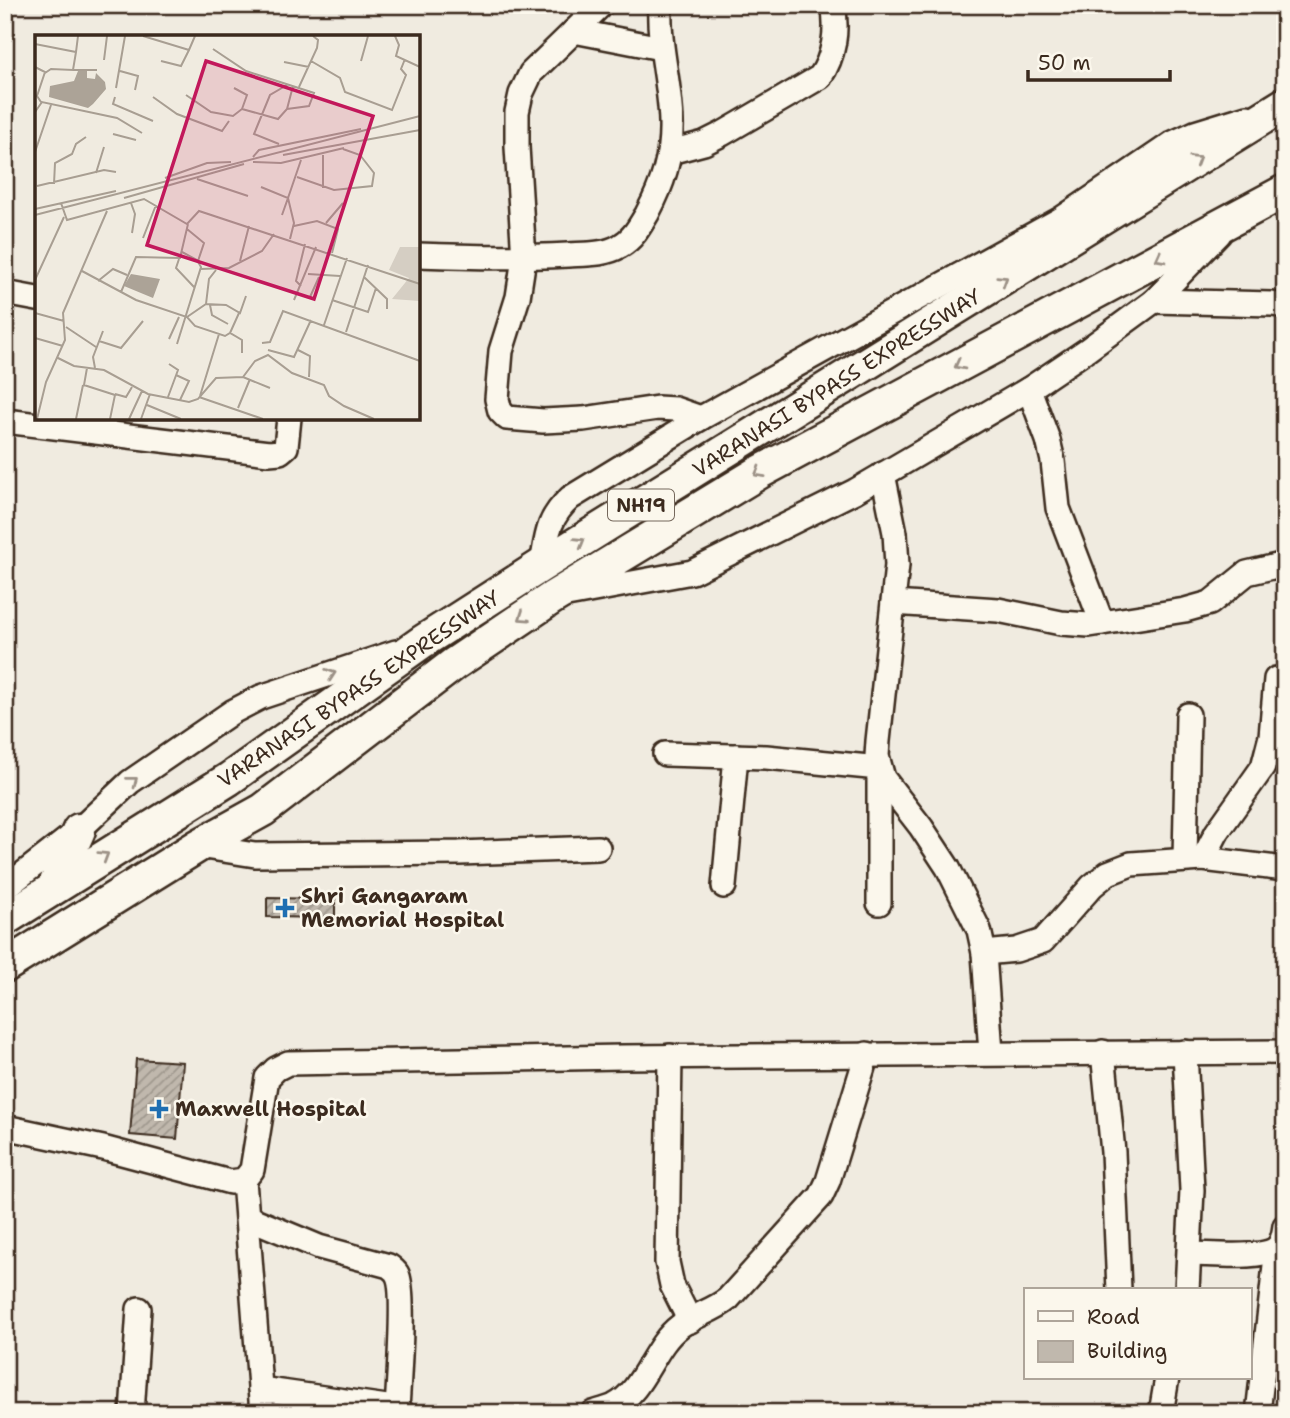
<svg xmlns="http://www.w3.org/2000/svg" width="1290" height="1418" font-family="'Shantell Sans',sans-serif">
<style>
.building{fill:url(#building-hatch);stroke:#3b2a1e;stroke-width:2}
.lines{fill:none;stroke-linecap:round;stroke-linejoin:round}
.minor-casing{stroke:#3b2a1e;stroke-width:28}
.highway-casing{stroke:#3b2a1e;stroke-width:37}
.minor{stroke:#fbf7ec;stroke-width:23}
.highway{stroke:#fbf7ec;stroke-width:32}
.oneway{stroke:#9b9085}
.poi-dot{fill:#1f6fb2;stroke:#fbf7ec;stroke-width:2.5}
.labels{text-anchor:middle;stroke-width:5;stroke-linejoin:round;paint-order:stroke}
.shield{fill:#fbf7ec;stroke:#75685c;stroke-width:2}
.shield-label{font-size:19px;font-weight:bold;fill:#3b2a1e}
.street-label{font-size:21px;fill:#3b2a1e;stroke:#fbf7ec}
.poi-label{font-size:21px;font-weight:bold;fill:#3b2a1e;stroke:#fbf7ec;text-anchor:start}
.inset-road{fill:none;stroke:#a89e92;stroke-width:2}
.view{fill:#c2185b;fill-opacity:0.15;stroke:#c2185b;stroke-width:3.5}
.inset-edge{fill:none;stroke:#3b2a1e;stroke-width:3.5}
</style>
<defs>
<pattern id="building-hatch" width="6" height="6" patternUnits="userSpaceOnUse" patternTransform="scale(1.75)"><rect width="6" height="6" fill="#c0b8ad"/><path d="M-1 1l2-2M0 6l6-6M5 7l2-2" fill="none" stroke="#9d968c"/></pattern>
</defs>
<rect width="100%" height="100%" fill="#f0ebe0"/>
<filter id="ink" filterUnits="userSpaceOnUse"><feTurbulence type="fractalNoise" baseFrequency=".0143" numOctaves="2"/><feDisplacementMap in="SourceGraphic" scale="14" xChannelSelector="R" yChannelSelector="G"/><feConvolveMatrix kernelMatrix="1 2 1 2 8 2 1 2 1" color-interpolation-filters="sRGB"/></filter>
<g filter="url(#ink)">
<g class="building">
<path d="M 267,898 L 335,899 L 335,918 L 267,917 Z"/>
<path d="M 136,1059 L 183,1062 L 177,1139 L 130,1135 Z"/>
</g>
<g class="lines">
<g class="minor-casing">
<g id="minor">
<path d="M 601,5 L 531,73 L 521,94 L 517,112 L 517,147 L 524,258 L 518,297 L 501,351 L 497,399 L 500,411 L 507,418 L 543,421 L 583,419 L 657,408 L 675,409 L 701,418"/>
<path d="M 574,31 L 661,48"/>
<path d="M 670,152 L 704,143 L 722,134 L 820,77 C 834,57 838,30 833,5"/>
<path d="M 418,255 C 468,257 518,258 568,255 C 585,254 605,255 620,246 C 633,239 640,226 647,214 C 663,184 672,157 671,122 C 670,82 658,45 660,5"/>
<path d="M 5,293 L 37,299"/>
<path d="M 1154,301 L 1272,304 L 1285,306"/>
<path d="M 1029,389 L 1048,440 L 1053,461 L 1058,508 L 1102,623"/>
<path d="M 5,421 L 269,453 L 280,452 L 286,447 L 289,418"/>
<path d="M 883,474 L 895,533 L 897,565 L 878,741 L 877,756 L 883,778 L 921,827 L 948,868 L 979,930 L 984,953 L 991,1053"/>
<path d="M 542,565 C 547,536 547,519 570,498 L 701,418 L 1061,219 L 1173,143 L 1195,133 L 1247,117"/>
<path d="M 567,595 L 692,572 L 855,491 L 1029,389 L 1087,350 L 1154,301 L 1219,234"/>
<path d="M 893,603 L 998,610 L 1061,623 L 1089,625 L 1185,610 L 1210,603 L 1247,573 L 1285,564"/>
<path d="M 665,754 L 766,757 L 879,768 L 879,903"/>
<path d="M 198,846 L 255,855 L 459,853 L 598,848"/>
<path d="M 1185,859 L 1188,715"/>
<path d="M 1203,859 L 1217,832 L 1263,767 L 1271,736 L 1276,679"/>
<path d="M 724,886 L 736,756"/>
<path d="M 5,888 L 79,830 L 130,782 L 232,712 L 261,697 L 396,652"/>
<path d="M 984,953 L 1016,950 L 1043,941 L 1092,886 L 1108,873 L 1131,864 L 1203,859 L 1285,869"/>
<path d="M 1103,1052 L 1113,1152 L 1119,1290"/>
<path d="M 1185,1052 L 1192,1190 L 1187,1290"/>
<path d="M 670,1056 L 667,1262 L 672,1285 L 690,1321"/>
<path d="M 5,1127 L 103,1148 L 230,1182 L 244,1180 L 252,1170 L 267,1078 L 276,1069 L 288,1063 L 623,1057 L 1285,1052"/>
<path d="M 244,1180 L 262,1413"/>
<path d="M 247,1217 L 319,1247 L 389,1266 C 391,1268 396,1271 397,1274 C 406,1289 398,1387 397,1410"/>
<path d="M 1191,1254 C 1210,1254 1265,1260 1278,1247 C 1283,1241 1284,1233 1285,1226"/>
<path d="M 260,1389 L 387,1407 L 403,1413"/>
<path d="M 132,1413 L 139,1309"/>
<path d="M 593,1413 C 599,1411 607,1409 614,1406 C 645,1390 652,1347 680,1326 C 695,1315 713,1311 728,1299 L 821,1196 L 828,1181 L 867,1054"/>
<path d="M 1161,1413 L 1167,1378"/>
<path d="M 1258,1413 L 1277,1248"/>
</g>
</g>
<g class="highway-casing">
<g id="highway">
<path d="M 54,887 L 79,830"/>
<path d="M 5,919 L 229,779 L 422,642 L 542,565 L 1285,104"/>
<path d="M 5,966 L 198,846 L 263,810 L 454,664 L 552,598 L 760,472 L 1285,191"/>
</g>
</g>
<use href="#minor" class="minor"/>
<use href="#highway" class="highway"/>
</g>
<defs><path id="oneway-chevron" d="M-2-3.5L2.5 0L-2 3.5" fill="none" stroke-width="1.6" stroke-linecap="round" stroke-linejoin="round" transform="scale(1.75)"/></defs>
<g class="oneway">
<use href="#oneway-chevron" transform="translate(1196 160) rotate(-32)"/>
<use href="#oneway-chevron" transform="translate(1160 258) rotate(152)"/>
<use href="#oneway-chevron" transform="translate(1003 280) rotate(-32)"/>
<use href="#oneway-chevron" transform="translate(959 365) rotate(152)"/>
<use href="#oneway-chevron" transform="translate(759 473) rotate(150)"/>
<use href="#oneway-chevron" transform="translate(580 542) rotate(-31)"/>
<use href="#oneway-chevron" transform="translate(523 617) rotate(146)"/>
<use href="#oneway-chevron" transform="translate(331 674) rotate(-19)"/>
<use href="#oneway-chevron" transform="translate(133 781) rotate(-38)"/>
<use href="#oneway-chevron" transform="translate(104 856) rotate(-32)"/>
</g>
</g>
<g class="poi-dot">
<path d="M281.5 897.5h7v7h7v7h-7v7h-7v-7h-7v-7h7z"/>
<path d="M155.5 1098.5h7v7h7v7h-7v7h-7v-7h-7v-7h7z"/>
</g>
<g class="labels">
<rect class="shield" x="608" y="489.5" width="66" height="31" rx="5"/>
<g class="shield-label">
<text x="641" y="512">NH19</text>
</g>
<g class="street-label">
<text transform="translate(837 383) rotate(-32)" y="7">VARANASI BYPASS EXPRESSWAY</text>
<text transform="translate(359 689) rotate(-34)" y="7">VARANASI BYPASS EXPRESSWAY</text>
</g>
<g class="poi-label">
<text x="301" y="903">Shri Gangaram<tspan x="301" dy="24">Memorial Hospital</tspan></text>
<text x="175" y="1116">Maxwell Hospital</text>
</g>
</g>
<g transform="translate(35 35)">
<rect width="385" height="385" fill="#f0ebe0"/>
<path d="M 365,212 L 385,212 L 385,266 L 357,264 L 374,243 L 354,235 Z" fill="#d5cec3"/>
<path d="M 43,36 L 52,36 L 52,43 L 60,44 L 61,38 L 70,47 L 71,54 L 58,69 L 53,73 L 14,62 L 15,51 L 39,46 ZM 96,239 L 125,244 L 118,263 L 89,251 Z" fill="#aca397"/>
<path class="inset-road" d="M 108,1 L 154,15 L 160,1M 360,1 L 364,10 L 361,21 L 385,32M 0,9 L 41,17 L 43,1M 178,14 L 211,36 L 279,58 L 274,71 L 252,74M 69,25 L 72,1M 126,26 L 146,31 L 154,15M 276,26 L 305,43 L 310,57 L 357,75 L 371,40 L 366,34 L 370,24M 326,26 L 333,1M 249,27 L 274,32M 0,32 L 10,37 L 2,61 L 6,67M 38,35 L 62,35M 85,36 L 103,41 L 100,55M 10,38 L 16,34 L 38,35 L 41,17M 264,52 L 282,13 L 283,5 L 278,1M 81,53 L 90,1M 151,60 L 176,77 L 198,81 L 207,74 L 212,60 L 199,53M 80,62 L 78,69 L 118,86M 118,62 L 142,79 L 187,96 L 194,86M 207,74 L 243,84 L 252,74 L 258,51M 0,77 L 7,67 L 82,83 L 107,98M 78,99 L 101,105M 244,109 L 219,99 L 235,60 L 252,50M 0,117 L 16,70M 248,120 L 385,95M 218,122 L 224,115 L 326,94M 218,127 L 246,128 L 309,113M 61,138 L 69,112M 262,142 L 299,155 L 337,151 L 339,138 L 325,120 L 308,114M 130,143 L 172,128 L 196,127M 162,144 L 213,161M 19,149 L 20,128 L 37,119 L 41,109 L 51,102M 2,151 L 69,135 L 81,137M 226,152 L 253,163 L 247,180M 288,153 L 288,120M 89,163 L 209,129M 26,168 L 32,185 L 109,164 L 152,189 L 164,176 L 385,249M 96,168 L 100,179 L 97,198M 0,174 L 81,156M 0,180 L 385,81M 291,188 L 308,168M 259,191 L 282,186 L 303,194 L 297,218M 152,194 L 169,208 L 163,226M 108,203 L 121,170M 255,204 L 259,188 L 253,163 L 266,125M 144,224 L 141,233 L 159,252M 205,226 L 214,191M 165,234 L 194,233 L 227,216 L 239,199M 47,236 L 101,265 L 152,282 L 160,291 L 190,301 L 195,298 L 207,305 L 207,318M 273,239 L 305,241M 329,242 L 352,264 L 352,274M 0,245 L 29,182M 63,246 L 78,234 L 92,240M 266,251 L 261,246 L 270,209M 86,257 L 101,222 L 145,223 L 153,189M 275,262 L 284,242M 259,265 L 281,212M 297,265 L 333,277 L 341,253M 171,269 L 174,244 L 181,235M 175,270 L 177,280 L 193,289M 0,278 L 29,286M 152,282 L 171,269 L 191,270 L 205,278 L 211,261M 289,290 L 312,223M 31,292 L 61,312M 311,297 L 333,230M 195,298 L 204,278M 0,303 L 28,311M 134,304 L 144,282M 64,306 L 86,313 L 108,286M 227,308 L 235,307 L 248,276 L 385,326M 142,309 L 166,232 L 162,225 L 147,217M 233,315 L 259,322 L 276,285M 263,315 L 275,321 L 274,342M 23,323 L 39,331 L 69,335 L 113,359 L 154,367 L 163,364 L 181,343 L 208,342 L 220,326 L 233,320 L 257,338 L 289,350 L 294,361 L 309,371 L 339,384M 52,333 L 49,350 L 80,360 L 75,384M 60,333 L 58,322 L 68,296M 141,340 L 154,346 L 145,365M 208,342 L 235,353M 80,359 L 91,362 L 97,352M 165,361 L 184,299M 133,362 L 143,335 L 134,329M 164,362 L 228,384M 112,370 L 146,384M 203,373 L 215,344M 2,384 L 11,347 L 30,305 L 28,278 L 72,176M 41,384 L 48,350M 94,384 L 107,356M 106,384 L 115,359"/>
<path class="view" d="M 171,26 L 338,81 L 279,264 L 112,210 Z"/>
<rect width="385" height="385" class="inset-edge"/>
</g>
<rect width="1290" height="1418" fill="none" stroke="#fbf7ec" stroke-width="28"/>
<rect x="14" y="14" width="1262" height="1390" fill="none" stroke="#3b2a1e" stroke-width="2.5" filter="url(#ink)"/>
<rect x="1024" y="1288" width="228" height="91" fill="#fbf7ec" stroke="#aea59a" stroke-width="2"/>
<rect x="1038" y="1311" width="35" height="10" fill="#fbf7ec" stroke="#aea59a" stroke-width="2"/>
<text x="1087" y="1324" font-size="21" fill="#3b2a1e">Road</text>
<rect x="1038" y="1341" width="35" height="21" fill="#c0b8ad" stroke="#aea59a" stroke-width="2"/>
<text x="1087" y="1358" font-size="21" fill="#3b2a1e">Building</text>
<path d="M1028 70v10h142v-10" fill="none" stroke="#3b2a1e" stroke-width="3.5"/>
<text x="1038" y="70" font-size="21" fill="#3b2a1e" stroke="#fbf7ec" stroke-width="5" paint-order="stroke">50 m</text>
</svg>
